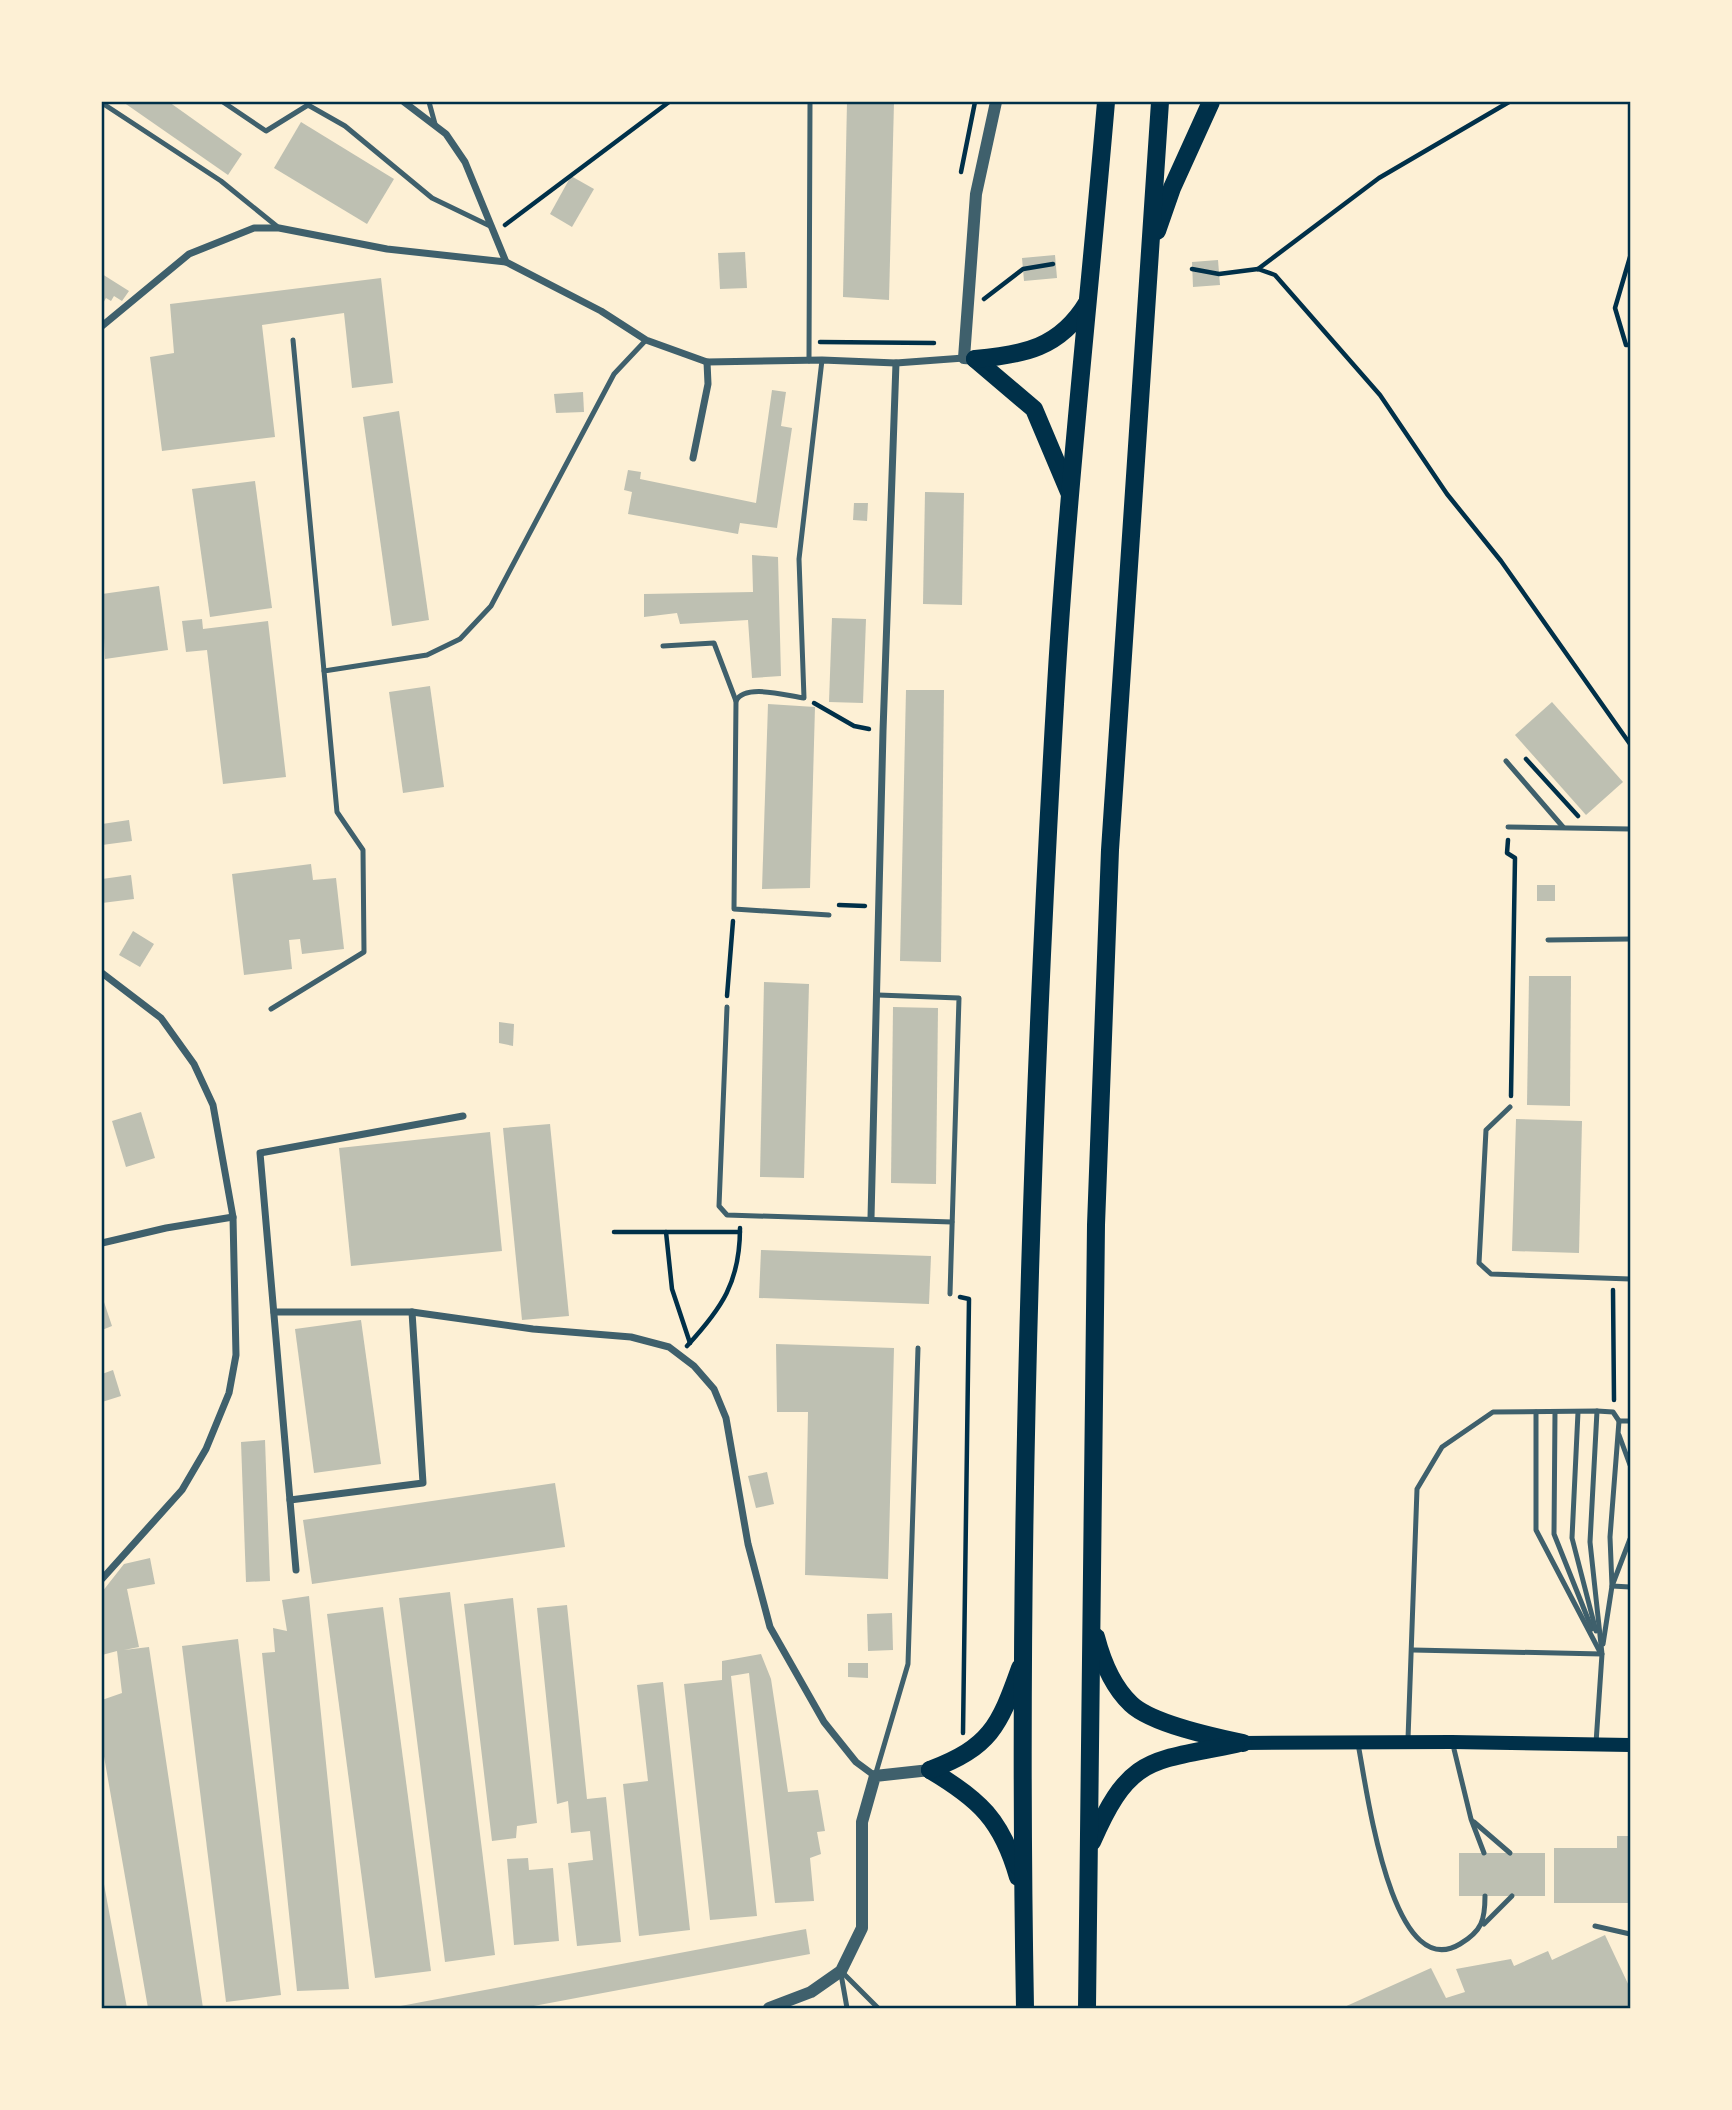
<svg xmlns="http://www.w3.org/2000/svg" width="1732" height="2110" font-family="'DejaVu Sans',sans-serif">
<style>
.building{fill:#bec0b2}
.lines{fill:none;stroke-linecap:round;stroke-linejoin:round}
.path{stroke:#003049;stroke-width:4.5}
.service{stroke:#3f606c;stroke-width:5}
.minor{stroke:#3f606c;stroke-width:7}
.tertiary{stroke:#3f606c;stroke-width:12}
.secondary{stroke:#003049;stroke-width:14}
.trunk{stroke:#003049;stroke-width:18}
.neatline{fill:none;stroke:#003049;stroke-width:2.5}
</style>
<rect width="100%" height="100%" fill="#fdf0d5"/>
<g class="building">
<path d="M 123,102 L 169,102 L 242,154 L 228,175 Z"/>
<path d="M 847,102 L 894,102 L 889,300 L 843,297 Z"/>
<path d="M 301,122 L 394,179 L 367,224 L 274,168 Z"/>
<path d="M 571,176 L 594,189 L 572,227 L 550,214 Z"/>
<path d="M 745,252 L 747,288 L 720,289 L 718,253 Z"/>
<path d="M 1055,255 L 1057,278 L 1024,281 L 1022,258 Z"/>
<path d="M 1218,260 L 1220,285 L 1193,287 L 1192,262 Z"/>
<path d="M 102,274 L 129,291 L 122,301 L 114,296 L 111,301 L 106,298 L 102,305 Z"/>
<path d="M 381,278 L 393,383 L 352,388 L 344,313 L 262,325 L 275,437 L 162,451 L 150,357 L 174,353 L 170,304 Z"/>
<path d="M 772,390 L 786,392 L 781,426 L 792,428 L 777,528 L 740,523 L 738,534 L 628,514 L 632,492 L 624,490 L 628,470 L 641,472 L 640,479 L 756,503 Z"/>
<path d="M 583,392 L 584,412 L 556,413 L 554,394 Z"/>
<path d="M 399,411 L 429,620 L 392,626 L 363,417 Z"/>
<path d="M 255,481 L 272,608 L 210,617 L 192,489 Z"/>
<path d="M 925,492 L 964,493 L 962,605 L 923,604 Z"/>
<path d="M 854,503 L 868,503 L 867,521 L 853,520 Z"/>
<path d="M 752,555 L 778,557 L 781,676 L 752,678 L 748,620 L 680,624 L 677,613 L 644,617 L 644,594 L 753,592 Z"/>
<path d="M 159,586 L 168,650 L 105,659 L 102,594 Z"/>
<path d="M 832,618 L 866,619 L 863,703 L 829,702 Z"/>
<path d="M 202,619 L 203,629 L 268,621 L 286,777 L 223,784 L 207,650 L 186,652 L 182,621 Z"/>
<path d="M 430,686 L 444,787 L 403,793 L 389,692 Z"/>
<path d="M 906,690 L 944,690 L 941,962 L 900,961 Z"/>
<path d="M 1552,702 L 1623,782 L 1586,815 L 1515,735 Z"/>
<path d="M 768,704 L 815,707 L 810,888 L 762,889 Z"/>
<path d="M 129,820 L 132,841 L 102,845 L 102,824 Z"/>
<path d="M 311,864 L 313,880 L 336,878 L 344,949 L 302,954 L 300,939 L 289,940 L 292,969 L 244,975 L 232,874 Z"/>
<path d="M 131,875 L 134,899 L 102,903 L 102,879 Z"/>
<rect x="1537" y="885" width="18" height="16"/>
<path d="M 133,931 L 154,944 L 140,967 L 119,955 Z"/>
<path d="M 1529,976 L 1571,976 L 1570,1106 L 1527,1105 Z"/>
<path d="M 764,982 L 809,984 L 804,1178 L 760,1177 Z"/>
<path d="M 893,1007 L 938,1008 L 936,1184 L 891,1183 Z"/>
<path d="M 499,1022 L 514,1024 L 513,1046 L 499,1043 Z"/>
<path d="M 141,1112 L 155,1158 L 126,1167 L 112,1121 Z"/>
<path d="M 1516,1119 L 1582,1121 L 1579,1253 L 1512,1251 Z"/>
<path d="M 550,1124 L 569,1316 L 522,1320 L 503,1128 Z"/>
<path d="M 490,1132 L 502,1251 L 351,1266 L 339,1148 Z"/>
<path d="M 761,1250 L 931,1256 L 929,1304 L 759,1298 Z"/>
<path d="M 102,1296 L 112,1326 L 102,1330 Z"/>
<path d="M 361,1320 L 381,1464 L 314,1473 L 295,1329 Z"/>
<path d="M 776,1344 L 894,1348 L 888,1579 L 805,1575 L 808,1412 L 777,1412 Z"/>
<path d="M 113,1370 L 121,1396 L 102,1402 L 102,1374 Z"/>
<path d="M 265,1440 L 270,1581 L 246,1582 L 241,1442 Z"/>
<path d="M 767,1472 L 774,1504 L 756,1508 L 748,1476 Z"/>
<path d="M 555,1483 L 565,1547 L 312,1584 L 303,1520 Z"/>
<path d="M 150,1558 L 155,1584 L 127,1589 L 139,1647 L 124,1650 L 149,1647 L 203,2008 L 148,2008 L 102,1745 L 102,1700 L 122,1693 L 117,1651 L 102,1655 L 102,1592 L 124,1564 Z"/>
<path d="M 450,1592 L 495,1955 L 445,1962 L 399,1598 Z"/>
<path d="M 309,1596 L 349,1989 L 297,1991 L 262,1653 L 275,1652 L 273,1628 L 287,1631 L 282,1600 Z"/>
<path d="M 513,1598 L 537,1823 L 517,1826 L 516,1838 L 492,1841 L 464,1604 Z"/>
<path d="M 567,1605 L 587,1799 L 606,1797 L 621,1942 L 577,1946 L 568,1863 L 593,1860 L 590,1831 L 571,1833 L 568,1801 L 557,1804 L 537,1608 Z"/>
<path d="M 383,1607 L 431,1971 L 375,1978 L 327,1614 Z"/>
<path d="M 892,1613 L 893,1650 L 868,1651 L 867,1614 Z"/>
<path d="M 238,1639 L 281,1995 L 226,2002 L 182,1646 Z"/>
<path d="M 761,1654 L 771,1679 L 788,1792 L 818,1790 L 825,1831 L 817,1832 L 821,1854 L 810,1858 L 814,1901 L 775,1903 L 749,1673 L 731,1676 L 757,1916 L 710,1920 L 684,1684 L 722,1680 L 722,1661 Z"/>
<path d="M 848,1663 L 868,1663 L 868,1678 L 848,1677 Z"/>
<path d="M 663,1682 L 690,1930 L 639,1936 L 623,1784 L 648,1781 L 637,1685 Z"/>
<path d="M 1617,1836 L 1630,1836 L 1630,1903 L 1554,1903 L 1554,1848 L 1617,1848 Z"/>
<rect x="1459" y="1853" width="86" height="43"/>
<path d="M 528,1858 L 529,1870 L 553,1868 L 559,1941 L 514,1945 L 507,1859 Z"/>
<path d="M 102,1879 L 103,1879 L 127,2008 L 102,2008 Z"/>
<path d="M 806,1929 L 810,1954 L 523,2008 L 390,2008 Z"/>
<path d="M 1605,1935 L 1630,1988 L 1630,2008 L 1342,2008 L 1431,1968 L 1446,1998 L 1465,1992 L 1456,1969 L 1511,1959 L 1514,1966 L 1548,1951 L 1552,1960 Z"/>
</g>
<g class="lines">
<g class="path">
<path d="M 961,172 L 975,102"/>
<path d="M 505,225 L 669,102"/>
<path d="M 1630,257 L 1615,308 L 1626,345 L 1630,345"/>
<path d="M 1192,269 L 1219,274 L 1258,269 L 1275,275 L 1380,395 L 1447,494 L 1501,561 L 1630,744"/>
<path d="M 1258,269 L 1379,178 L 1509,102"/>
<path d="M 984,299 L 1023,269 L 1053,264"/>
<path d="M 820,342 L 934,343"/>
<path d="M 814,703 L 854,726 L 869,729"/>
<path d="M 1526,759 L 1578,816"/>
<path d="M 1508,840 L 1507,853 L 1515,858 L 1511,1096"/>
<path d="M 839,905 L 865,906"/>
<path d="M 727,996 L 733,921"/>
<path d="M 614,1232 L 740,1232"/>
<path d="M 666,1232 L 672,1289 L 690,1343"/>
<path d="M 1613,1290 L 1614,1400"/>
<path d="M 960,1297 L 969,1299 L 963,1733"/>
<path d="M 687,1346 C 722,1308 740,1282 740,1228"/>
</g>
<g class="service">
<path d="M 223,102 L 266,131 L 308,105 L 345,126 L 432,198 L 490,226"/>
<path d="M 429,102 L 435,124"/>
<path d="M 102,103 L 221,181 L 279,228"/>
<path d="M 293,340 L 324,671"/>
<path d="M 822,360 L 799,559 L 804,698 C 787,696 745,683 736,701 L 734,909 L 829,915"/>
<path d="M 809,361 L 810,102"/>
<path d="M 663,646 L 714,643 L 736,701"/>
<path d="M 1506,761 L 1563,827"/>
<path d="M 1508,827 L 1630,829"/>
<path d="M 1548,940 L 1630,939"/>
<path d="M 878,995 L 959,998 L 950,1294"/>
<path d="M 727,1007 L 719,1206 L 727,1215 L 952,1222"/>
<path d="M 271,1009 L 364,952 L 363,850 L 337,812 L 324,671 L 427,655 L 460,639 L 491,606 L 614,374 L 646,340"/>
<path d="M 1510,1107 L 1486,1130 L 1479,1263 L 1491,1274 L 1630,1279"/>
<path d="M 1597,1411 L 1613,1412 L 1619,1421 L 1610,1537 L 1612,1586 L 1603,1644"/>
<path d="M 1536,1412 L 1536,1530 L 1600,1652"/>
<path d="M 1555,1412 L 1554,1534 L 1592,1629"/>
<path d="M 1578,1412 L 1572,1538 L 1596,1631"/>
<path d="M 1619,1421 L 1630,1421"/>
<path d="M 1619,1435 L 1630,1465"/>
<path d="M 1630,1539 L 1612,1586 L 1630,1587"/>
<path d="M 1413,1650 L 1602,1654"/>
<path d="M 1408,1739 L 1417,1489 L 1442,1447 L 1493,1412 L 1597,1411 L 1590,1542 L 1602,1654 L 1596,1743"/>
<path d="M 1358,1744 C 1366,1782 1390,1986 1460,1944 C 1482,1931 1485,1920 1485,1896"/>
<path d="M 1453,1745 L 1471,1819 L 1484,1853"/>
<path d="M 875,1776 L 908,1664 L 918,1348"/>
<path d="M 1474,1822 L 1510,1853"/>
<path d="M 1484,1924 L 1512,1896"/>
<path d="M 1595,1926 L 1630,1934"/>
<path d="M 841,1971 L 878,2008"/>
<path d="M 841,1974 L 847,2008"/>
</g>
<g class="minor">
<path d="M 404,102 L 446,134 L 465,162 L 506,262"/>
<path d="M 102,326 L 189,254 L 254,228 L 279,228 L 387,249 L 506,262 L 601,311 L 646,340 L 707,362 L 822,360 L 896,363 L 964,358"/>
<path d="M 693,458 L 708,384 L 707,362"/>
<path d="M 102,973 L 161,1018 L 194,1064 L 213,1105 L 233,1217 L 236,1355 L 229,1393 L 206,1449 L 182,1490 L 102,1579"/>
<path d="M 871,1218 L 883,731 L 896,363"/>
<path d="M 102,1243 L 166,1228 L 233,1217"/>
<path d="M 274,1312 L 412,1312 L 423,1483 L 290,1500"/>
<path d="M 412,1312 L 533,1329 L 631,1337 L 669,1347 L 694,1366 L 714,1389 L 726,1418 L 748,1544 L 770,1627 L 824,1722 L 856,1762 L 875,1776"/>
<path d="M 296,1570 L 260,1153 L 463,1116"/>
</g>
<g class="tertiary">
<path d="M 975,359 L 964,358 L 976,194 L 996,102"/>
<path d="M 769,2008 L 811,1992 L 841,1971 L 862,1928 L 862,1822 L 875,1776 L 930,1770"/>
</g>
<path class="secondary" d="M 1243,1743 L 1452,1742 L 1630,1745"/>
<g class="trunk">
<path d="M 1157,231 L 1172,188 L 1211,102"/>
<path d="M 975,359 L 1034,409 L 1069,492"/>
<path d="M 975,359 C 1023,355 1060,348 1087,303"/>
<path d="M 1096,1637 C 1102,1660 1113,1687 1131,1704 C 1152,1724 1214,1737 1243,1743"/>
<path d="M 930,1770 C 979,1799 1002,1820 1018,1877"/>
<path d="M 930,1770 C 990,1747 999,1727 1020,1668"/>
<path d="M 1092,1842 C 1130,1754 1151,1762 1236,1744"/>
<path d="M 1025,2008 C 1017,1574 1030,1138 1055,704 C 1066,503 1089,302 1106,102"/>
<path d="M 1087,2008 L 1096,1225 L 1110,850 L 1160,102"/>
</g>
</g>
<rect width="1732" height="2110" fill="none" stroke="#fdf0d5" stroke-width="206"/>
<rect x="103" y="103" width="1526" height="1904" class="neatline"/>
</svg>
